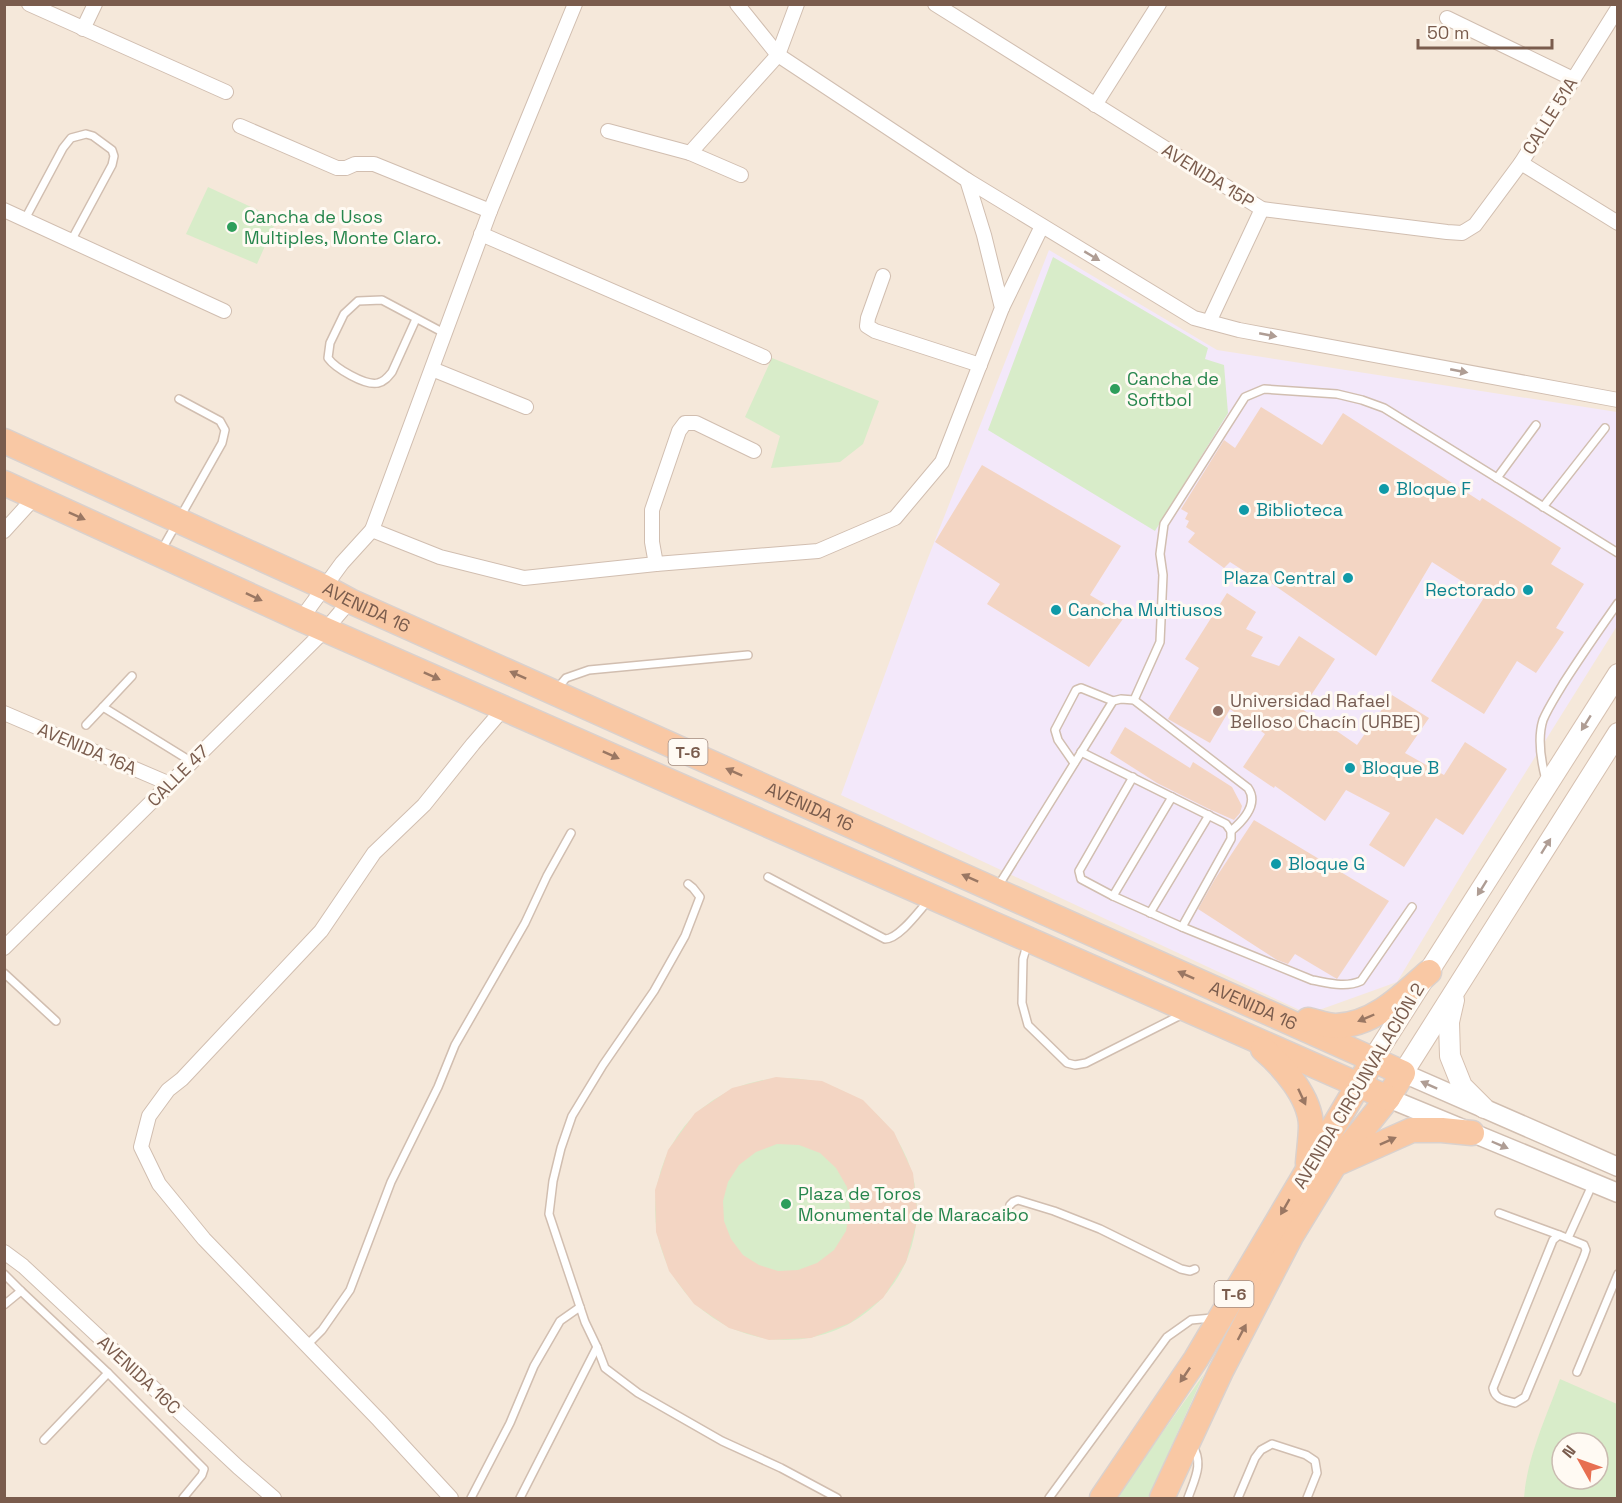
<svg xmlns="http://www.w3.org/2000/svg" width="1622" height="1503" font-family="'Space Grotesk',sans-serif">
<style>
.residential{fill:#f5e8da;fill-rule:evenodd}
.education{fill:#f3e8fa}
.green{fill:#d8ecc9;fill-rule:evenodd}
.building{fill:#f3d5c3;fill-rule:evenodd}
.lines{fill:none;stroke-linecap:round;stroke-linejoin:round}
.service-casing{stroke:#d1beb0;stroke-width:10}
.minor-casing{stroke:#d1beb0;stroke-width:16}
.tertiary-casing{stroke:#d1beb0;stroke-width:21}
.secondary-casing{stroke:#d6c0b0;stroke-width:22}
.trunk-casing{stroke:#dad1cd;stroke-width:27}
.service{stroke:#fff;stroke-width:7}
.minor{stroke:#fff;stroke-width:14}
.tertiary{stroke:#fff;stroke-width:18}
.secondary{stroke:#fff;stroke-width:20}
.trunk{stroke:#f9c8a4;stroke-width:24}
.oneway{fill:#af9d94}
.oneway2{fill:#9a7763}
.leisure-dot{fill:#2e9e5b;stroke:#fffaf3;stroke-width:2}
.culture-dot{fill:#0f9aa8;stroke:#fffaf3;stroke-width:2}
.education-dot{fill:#8d6e63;stroke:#fffaf3;stroke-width:2}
.labels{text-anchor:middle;stroke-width:6;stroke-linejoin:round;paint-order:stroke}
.shield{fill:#fffaf3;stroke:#a28b7f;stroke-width:1.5}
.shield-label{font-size:16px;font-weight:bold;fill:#7a5c4d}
.street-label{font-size:18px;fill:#7a5c4d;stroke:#fffaf3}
.leisure-label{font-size:18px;fill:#27864d;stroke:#fffaf3;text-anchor:start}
.culture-label{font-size:18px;fill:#0d838f;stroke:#fffaf3;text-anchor:start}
.education-label{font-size:18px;fill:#785e54;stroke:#fffaf3;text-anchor:start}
</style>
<rect width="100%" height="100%" fill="#fdf6ec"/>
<path class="residential" d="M 5,5 L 1617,5 L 1617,1498 L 5,1498 ZM 1562,1443 L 1598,1443 L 1598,1479 L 1562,1479 Z"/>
<path class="education" d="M 1049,250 L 1217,350 L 1617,412 L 1617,626 L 1465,869 L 1397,982 L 1308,1014 L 841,795 L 917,586 Z"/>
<g class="green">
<path d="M 208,187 L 277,219 L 257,264 L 186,234 Z"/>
<path d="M 1053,257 L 1208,348 L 1205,359 L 1224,365 L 1228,413 L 1155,531 L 988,430 Z"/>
<path d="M 772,358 L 879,401 L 863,444 L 840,462 L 771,468 L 780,436 L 745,417 Z"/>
<circle cx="786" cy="1209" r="131"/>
<path d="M 1204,1374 L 1148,1498 L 1116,1498 Z"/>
<path d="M 1560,1379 L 1617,1404 L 1617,1498 L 1524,1498 C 1527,1457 1546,1418 1560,1379 ZM 1562,1443 L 1598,1443 L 1598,1479 L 1562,1479 Z"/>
</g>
<g class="building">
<path d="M 1261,407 L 1322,445 L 1343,413 L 1480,501 L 1482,498 L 1561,548 L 1551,564 L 1584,584 L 1556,628 L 1564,632 L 1536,673 L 1517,661 L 1484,714 L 1431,681 L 1485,596 L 1432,562 L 1376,656 L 1261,576 L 1258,580 L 1230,562 L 1224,568 L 1188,542 L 1195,533 L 1186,527 L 1189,521 L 1185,519 L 1188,513 L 1181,509 L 1224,440 L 1235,448 Z"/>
<path d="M 982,465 L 1121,546 L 1090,595 L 1125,616 L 1089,667 L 987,604 L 1000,584 L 935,542 Z"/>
<path d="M 1227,593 L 1256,612 L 1246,629 L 1263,637 L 1251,656 L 1279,666 L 1299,636 L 1335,659 L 1302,709 L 1330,728 L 1331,727 L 1357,745 L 1392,695 L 1429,718 L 1405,753 L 1444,775 L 1465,742 L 1507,769 L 1463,835 L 1436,818 L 1404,867 L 1369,845 L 1390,813 L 1346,790 L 1325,821 L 1275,786 L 1274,788 L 1243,767 L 1265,734 L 1230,709 L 1210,743 L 1168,719 L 1199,668 L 1185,659 Z"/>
<path d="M 1125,727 L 1190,768 L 1193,762 L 1232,787 L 1242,806 L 1240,813 L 1234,820 L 1209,809 L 1157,783 L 1110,753 Z"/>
<path d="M 1254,820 L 1389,901 L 1337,979 L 1295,954 L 1288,964 L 1277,960 L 1198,909 L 1215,879 Z"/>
<path d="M 776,1077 L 822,1081 L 863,1100 L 894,1132 L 913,1173 L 918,1218 L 906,1262 L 883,1298 L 850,1323 L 811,1338 L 769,1340 L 729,1328 L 694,1304 L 669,1271 L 656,1232 L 655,1190 L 668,1150 L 695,1113 L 732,1088 ZM 777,1144 L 799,1145 L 820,1153 L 836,1168 L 847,1187 L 850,1209 L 846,1231 L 834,1250 L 817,1263 L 798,1270 L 778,1271 L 759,1265 L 743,1255 L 731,1239 L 724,1221 L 723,1201 L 728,1182 L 739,1165 L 756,1152 Z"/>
</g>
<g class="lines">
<g class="service-casing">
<g id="service">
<path d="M 25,219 L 63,148 L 71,138 L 86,134 L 93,136 L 112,150 L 114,156 L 112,165 L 71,241"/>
<path d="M 416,319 L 392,372 C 388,377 384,382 378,383 C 365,386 335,368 328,358 L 330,343 L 344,314 L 358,301 L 382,300 L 444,333"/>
<path d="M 1497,478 L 1536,425"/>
<path d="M 1543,507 L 1605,428"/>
<path d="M 161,551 L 222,443 L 225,430 L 220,421 L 179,399"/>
<path d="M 556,690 L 566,678 L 589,670 L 748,655"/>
<path d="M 1134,700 L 1160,642 L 1163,575 L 1160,554 L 1164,524 L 1245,397 L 1264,389 L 1337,394 L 1362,400 L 1384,408 L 1618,553"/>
<path d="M 103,707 L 132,676"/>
<path d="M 86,725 L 103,707 L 192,762"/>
<path d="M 1081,752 L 1226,824 L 1231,831 L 1231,839 L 1182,927"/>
<path d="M 1074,763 L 1058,740 L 1055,730 L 1076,690 L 1081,688 L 1113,701"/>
<path d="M 1133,777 L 1079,871 L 1081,879 L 1113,896 L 1182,927 L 1312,980 C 1329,983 1345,988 1361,981 L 1412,907"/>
<path d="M 1546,780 C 1541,761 1537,739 1543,720 C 1548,708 1556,696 1563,684 C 1581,656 1599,630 1618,603"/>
<path d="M 768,877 L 885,939 C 899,939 919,911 928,901"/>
<path d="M 688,884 L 693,888 L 700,897 L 685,936 L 654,991 L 603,1065 L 572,1116 L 561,1148 L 553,1181 L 549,1214 L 585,1322 L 597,1347 L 605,1368 L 638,1393 L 722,1441 L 781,1468 L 837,1498"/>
<path d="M 997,888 L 1113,701 L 1121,699 L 1134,700 L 1248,788 C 1259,804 1244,820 1231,831"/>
<path d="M 1113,896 L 1172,797"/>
<path d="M 1150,913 L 1209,815"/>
<path d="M 1027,945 L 1023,959 L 1022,1003 L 1028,1025 L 1067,1063 L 1075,1065 L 1086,1063 L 1183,1014"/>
<path d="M 4,973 L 56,1021"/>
<path d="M 1010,1205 L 1013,1202 L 1018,1200 L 1054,1211 L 1100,1229 L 1181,1269 L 1190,1271 L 1195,1269"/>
<path d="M 1499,1213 L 1559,1235"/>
<path d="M 1559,1235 L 1584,1245 L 1586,1250 L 1584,1256 L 1525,1397 L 1515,1403 C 1505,1400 1495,1400 1493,1388 L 1553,1240 Z"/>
<path d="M 1568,1238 L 1593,1183"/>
<path d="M 4,1274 L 21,1291 L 108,1373 L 204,1469 L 202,1475 L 183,1498"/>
<path d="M 4,1305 L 21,1291"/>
<path d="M 307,1345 L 322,1330 L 350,1290 L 391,1182 L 438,1087 L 455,1045 L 525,923 L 547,876 L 571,833"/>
<path d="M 1577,1372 L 1618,1274"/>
<path d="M 44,1440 L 108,1373"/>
<path d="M 471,1498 L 510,1423 L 534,1366 L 560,1321 L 580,1307"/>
<path d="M 520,1498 L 597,1347"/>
<path d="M 1049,1498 L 1167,1337 L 1191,1320 L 1212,1318"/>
<path d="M 1188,1498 C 1195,1478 1204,1464 1192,1444"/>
<path d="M 1238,1498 L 1255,1458 L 1261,1450 L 1272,1444 L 1306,1455 L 1315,1461 L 1317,1473 L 1307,1498"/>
</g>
</g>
<g class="minor-casing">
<g id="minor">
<path d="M 29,4 L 226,92"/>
<path d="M 935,4 L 1262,209 L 1447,232 L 1462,233 L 1475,225 L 1521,163 L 1618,8"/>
<path d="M 1447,18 L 1573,79"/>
<path d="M 83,29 L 95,4"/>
<path d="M 1095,105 L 1159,4"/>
<path d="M 240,126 L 337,168 L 346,168 L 355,164 L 374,164 L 490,211"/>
<path d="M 608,131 L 690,153 L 741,175"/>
<path d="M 690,153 L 778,55 L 797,4"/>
<path d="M 1521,163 L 1618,223"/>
<path d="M 967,180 L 1194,318 L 1239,330 L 1618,400"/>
<path d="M 4,210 L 224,311"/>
<path d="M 481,234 L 764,357"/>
<path d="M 883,276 L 868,318 L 867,326 L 875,331 L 980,365"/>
<path d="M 1002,308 L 1042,226"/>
<path d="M 1209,322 L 1262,209"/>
<path d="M 432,369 L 526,407"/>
<path d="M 372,530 L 490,211 L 575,4"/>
<path d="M 4,531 L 35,497"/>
<path d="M 656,564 L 652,542 L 652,510 L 679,431 L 685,423 L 696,423 L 754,451"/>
<path d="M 301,619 L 342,563 L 372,530 L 440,557 L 524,578 L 656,564 L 818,551 L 895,518 L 942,462 L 1002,308 L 984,235 L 967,180 L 778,55 L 737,4"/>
<path d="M 4,713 L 170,784"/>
<path d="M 4,948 L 326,629 L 350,601"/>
<path d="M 4,1252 L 23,1266 L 238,1467 L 274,1498"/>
<path d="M 451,1498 L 379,1420 L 204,1239 L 159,1184 L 141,1147 L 149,1116 L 168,1090 L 182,1079 L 321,931 L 374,853 L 424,805 L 473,744 L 504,708"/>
</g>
</g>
<g class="tertiary-casing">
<g id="tertiary">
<path d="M 1403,1073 L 1618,1167"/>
<path d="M 1388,1098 L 1618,1193"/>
</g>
</g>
<g class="secondary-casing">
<g id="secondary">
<path d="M 1454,1000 L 1449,1022 L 1450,1056 L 1462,1086 L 1484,1108"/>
<path d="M 1373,1059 L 1618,674"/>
<path d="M 1403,1073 L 1618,733"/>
</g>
</g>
<g class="trunk-casing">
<g id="trunk">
<path id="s1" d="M 4,441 L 324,587 L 350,601 L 1403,1073 L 1388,1098 L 1335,1164 L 1291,1236 L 1221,1371 L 1162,1498"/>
<path d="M 4,483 L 301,619 L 1388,1098"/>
<path d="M 1308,1020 C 1317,1022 1328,1026 1336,1026 C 1374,1025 1403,995 1429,972"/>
<path d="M 1263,1049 C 1283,1066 1310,1097 1311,1125 C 1311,1137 1309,1150 1308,1163"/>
<path d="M 1340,1162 L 1412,1130 L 1442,1130 L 1472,1133"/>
<path d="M 1102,1498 L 1196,1359 L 1366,1072"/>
</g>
</g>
<use href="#service" class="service"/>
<use href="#minor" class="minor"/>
<use href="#tertiary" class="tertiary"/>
<use href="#secondary" class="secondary"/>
<use href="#trunk" class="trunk"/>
</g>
<defs><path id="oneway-solid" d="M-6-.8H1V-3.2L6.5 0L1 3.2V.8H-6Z" transform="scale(1.5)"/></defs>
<g class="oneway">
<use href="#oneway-solid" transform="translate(1092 256) rotate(31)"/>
<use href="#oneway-solid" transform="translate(1268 335) rotate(11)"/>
<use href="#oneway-solid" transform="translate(1459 371) rotate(11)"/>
<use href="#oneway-solid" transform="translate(1586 723) rotate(122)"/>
<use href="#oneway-solid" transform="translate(1546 846) rotate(-58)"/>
<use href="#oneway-solid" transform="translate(1482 888) rotate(122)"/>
<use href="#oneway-solid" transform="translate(1429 1085) rotate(-156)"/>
<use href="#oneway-solid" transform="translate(1500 1145) rotate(23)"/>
</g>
<g class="oneway2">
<use href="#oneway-solid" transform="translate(77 516) rotate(24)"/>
<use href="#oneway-solid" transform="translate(254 597) rotate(25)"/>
<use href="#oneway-solid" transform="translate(518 675) rotate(-156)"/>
<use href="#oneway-solid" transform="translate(432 676) rotate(24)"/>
<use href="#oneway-solid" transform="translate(611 755) rotate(24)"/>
<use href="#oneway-solid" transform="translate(734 772) rotate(-156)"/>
<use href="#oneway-solid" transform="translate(970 878) rotate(-156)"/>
<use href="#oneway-solid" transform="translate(1186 975) rotate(-156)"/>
<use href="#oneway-solid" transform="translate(1366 1018) rotate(157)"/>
<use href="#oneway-solid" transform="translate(1302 1097) rotate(65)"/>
<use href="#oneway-solid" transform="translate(1388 1141) rotate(-24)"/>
<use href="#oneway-solid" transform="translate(1285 1207) rotate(120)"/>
<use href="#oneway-solid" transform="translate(1242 1332) rotate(-62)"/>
<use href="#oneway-solid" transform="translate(1185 1375) rotate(124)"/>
</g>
<g class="leisure-dot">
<circle cx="232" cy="227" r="6"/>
<circle cx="1115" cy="389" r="6"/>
<circle cx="786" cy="1204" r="6"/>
</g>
<g class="culture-dot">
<circle cx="1384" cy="489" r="6"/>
<circle cx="1244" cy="510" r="6"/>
<circle cx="1348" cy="578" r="6"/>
<circle cx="1528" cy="590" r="6"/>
<circle cx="1056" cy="610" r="6"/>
<circle cx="1350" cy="768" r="6"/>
<circle cx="1276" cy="864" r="6"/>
</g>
<circle class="education-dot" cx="1218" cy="711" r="6"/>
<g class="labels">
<g class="shield">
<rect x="668.5" y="739" width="39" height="26" rx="4.5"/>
<rect x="1214.5" y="1281" width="39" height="26" rx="4.5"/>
</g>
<g class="shield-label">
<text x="688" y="758">T-6</text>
<text x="1234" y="1300">T-6</text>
</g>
<g class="street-label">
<text transform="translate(1550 116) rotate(-58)" y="6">CALLE 51A</text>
<text transform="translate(1208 176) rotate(32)" y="6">AVENIDA 15P</text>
<text dy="6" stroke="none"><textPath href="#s1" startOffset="399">AVENIDA 16</textPath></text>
<text transform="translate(87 749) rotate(23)" y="6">AVENIDA 16A</text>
<text transform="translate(178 776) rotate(-45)" y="6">CALLE 47</text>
<text dy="6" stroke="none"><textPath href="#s1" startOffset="885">AVENIDA 16</textPath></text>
<text dy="6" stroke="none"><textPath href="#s1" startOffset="1371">AVENIDA 16</textPath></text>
<text transform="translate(1359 1086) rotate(-59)" y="6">AVENIDA CIRCUNVALACIÓN 2</text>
<text transform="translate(139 1375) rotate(43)" y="6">AVENIDA 16C</text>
</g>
<g class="leisure-label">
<text x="244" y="223">Cancha de Usos<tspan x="244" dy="21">Multiples, Monte Claro.</tspan></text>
<text x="1127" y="385">Cancha de<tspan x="1127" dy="21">Softbol</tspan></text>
<text x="798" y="1200">Plaza de Toros<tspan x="798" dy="21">Monumental de Maracaibo</tspan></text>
</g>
<g class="culture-label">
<text x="1396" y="495">Bloque F</text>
<text x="1256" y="516">Biblioteca</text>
<text x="1336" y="584" text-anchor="end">Plaza Central</text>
<text x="1516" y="596" text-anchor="end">Rectorado</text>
<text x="1068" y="616">Cancha Multiusos</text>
<text x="1362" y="774">Bloque B</text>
<text x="1288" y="870">Bloque G</text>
</g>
<g class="education-label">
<text x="1230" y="707">Universidad Rafael<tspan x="1230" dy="21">Belloso Chacín (URBE)</tspan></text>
</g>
</g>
<rect width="1622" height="1503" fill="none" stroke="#7a5c4d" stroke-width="12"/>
<g transform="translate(1580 1461) rotate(310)"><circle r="28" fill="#fffaf3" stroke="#cabbb1" stroke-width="1.5"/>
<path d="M0-4.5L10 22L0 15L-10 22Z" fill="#e76f51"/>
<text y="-9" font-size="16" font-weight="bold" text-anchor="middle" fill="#7a5c4d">N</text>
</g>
<path d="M1418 39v9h134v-9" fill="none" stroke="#7a5c4d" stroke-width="3"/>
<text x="1427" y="39" font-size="18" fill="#7a5c4d" stroke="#fffaf3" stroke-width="4.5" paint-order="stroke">50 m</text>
</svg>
